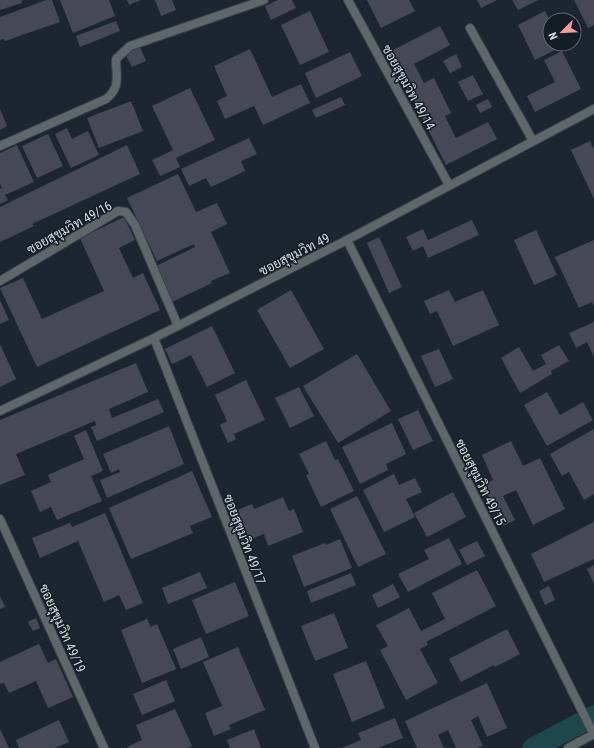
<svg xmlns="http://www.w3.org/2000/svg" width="594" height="748" font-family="'Roboto Condensed',Sarabun,sans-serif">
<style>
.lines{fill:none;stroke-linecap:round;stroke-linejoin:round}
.canal{stroke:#1d474a;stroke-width:21}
.building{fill:#464856}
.street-casing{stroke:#3b434d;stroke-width:10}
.street{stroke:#60676b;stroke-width:8}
.labels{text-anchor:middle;stroke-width:3;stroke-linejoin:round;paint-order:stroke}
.street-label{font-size:13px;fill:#d7dce3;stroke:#141c26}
</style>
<rect width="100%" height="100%" fill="#1d2630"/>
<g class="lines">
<path class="canal" d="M 533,748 L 594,716"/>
</g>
<g class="building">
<path d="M 0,0 L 22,0 L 22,3 L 0,10 Z"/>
<path d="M 46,0 L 52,0 L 60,22 L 5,41 L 4,39 L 0,40 L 0,17 Z"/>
<path d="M 60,0 L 109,0 L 115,16 L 73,33 Z"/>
<path d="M 127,0 L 141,0 L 129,5 Z"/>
<path d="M 155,0 L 172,0 L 176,10 L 161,16 Z"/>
<path d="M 278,0 L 292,0 L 296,8 L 271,20 L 265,6 Z"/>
<path d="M 367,0 L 409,0 L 415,11 L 381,28 Z"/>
<path d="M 477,0 L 497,0 L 481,8 Z"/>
<path d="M 512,0 L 538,0 L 518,10 Z"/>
<path d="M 574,0 L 594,0 L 594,25 L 588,28 Z"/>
<path d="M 310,11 L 329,52 L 300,65 L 281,25 Z"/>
<path d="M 545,11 L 550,21 L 550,44 L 561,44 L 563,46 L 535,60 L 518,25 Z"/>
<path d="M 116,21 L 120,31 L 80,47 L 76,36 Z"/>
<path d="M 440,26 L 450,45 L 414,64 L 424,83 L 434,78 L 451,113 L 445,116 L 456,138 L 488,122 L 497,139 L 446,165 L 389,52 Z"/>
<path d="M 139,45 L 146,61 L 132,67 L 124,52 Z"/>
<path d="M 250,49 L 272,97 L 301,84 L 310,103 L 263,125 L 254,106 L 225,119 L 217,101 L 227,96 L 214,66 Z"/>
<path d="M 562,51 L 581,89 L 535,112 L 527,96 L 555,82 L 544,60 Z"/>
<path d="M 350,52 L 362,76 L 316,98 L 305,73 Z"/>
<path d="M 456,54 L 462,67 L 450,73 L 443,61 Z"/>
<path d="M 473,75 L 483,94 L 468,101 L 458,82 Z"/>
<path d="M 190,88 L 215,140 L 176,158 L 180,167 L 160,176 L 152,160 L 173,150 L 152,106 Z"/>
<path d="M 341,97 L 345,105 L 316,118 L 312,110 Z"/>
<path d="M 488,99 L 492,107 L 480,113 L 476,105 Z"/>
<path d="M 131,101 L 143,131 L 99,148 L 87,118 Z"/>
<path d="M 0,109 L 7,126 L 0,130 Z"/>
<path d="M 67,128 L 72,139 L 88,131 L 99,155 L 71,168 L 55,134 Z"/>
<path d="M 48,134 L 63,166 L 37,178 L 22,146 Z"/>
<path d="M 249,138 L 257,154 L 241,161 L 245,171 L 211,187 L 206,178 L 189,186 L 181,169 Z"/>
<path d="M 590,141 L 594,150 L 594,199 L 571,150 Z"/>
<path d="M 17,145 L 34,182 L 5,195 L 8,200 L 0,204 L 0,189 L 2,188 L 0,184 L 0,153 Z"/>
<path d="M 127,145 L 140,174 L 32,224 L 34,226 L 0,242 L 0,207 Z"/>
<path d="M 178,174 L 196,212 L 217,203 L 227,224 L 211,232 L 230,273 L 211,281 L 212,283 L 172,302 L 156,266 L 195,247 L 194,244 L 157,261 L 127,198 Z"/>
<path d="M 124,217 L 135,240 L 119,248 L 133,278 L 143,273 L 160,310 L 37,367 L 0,288 L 23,278 L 42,319 L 104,291 L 80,238 Z"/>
<path d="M 472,220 L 479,235 L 428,258 L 423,246 L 413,251 L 406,237 L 423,229 L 428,240 Z"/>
<path d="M 536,230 L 557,275 L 534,285 L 514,240 Z"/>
<path d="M 379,237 L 402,287 L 389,293 L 367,243 Z"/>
<path d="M 594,240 L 594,306 L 592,302 L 579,308 L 555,257 Z"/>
<path d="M 291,290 L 324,349 L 290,368 L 257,310 Z"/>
<path d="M 449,290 L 455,302 L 483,290 L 499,325 L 453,346 L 437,311 L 430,314 L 424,301 Z"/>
<path d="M 0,300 L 9,320 L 0,324 Z"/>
<path d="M 594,322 L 594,357 L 587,342 L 576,348 L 569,333 Z"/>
<path d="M 212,326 L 235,373 L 207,387 L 191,355 L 172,364 L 165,349 Z"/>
<path d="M 0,344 L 16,379 L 0,387 Z"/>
<path d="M 559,345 L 569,361 L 551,371 L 552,374 L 520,393 L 501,358 L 519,347 L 533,371 L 546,364 L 541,355 Z"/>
<path d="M 439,349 L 453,379 L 435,387 L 421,356 Z"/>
<path d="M 357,354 L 391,411 L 338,443 L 303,386 Z"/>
<path d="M 136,363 L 148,392 L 109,409 L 112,418 L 158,399 L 164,412 L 97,441 L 91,427 L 96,425 L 95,421 L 16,454 L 25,475 L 0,485 L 0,420 Z"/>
<path d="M 246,380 L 265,420 L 234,434 L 236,439 L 228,443 L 220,425 L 227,421 L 215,395 Z"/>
<path d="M 299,387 L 314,416 L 290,428 L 275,398 Z"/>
<path d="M 547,392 L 560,415 L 583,402 L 593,420 L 547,446 L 524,405 Z"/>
<path d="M 418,410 L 433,441 L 413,450 L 398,419 Z"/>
<path d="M 392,423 L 406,454 L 386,464 L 388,470 L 360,484 L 342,447 Z"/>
<path d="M 169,426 L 184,464 L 107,498 L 100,480 L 120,472 L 119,469 L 111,473 L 103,454 Z"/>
<path d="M 594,429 L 594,494 L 584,500 L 569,472 L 562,476 L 550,454 Z"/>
<path d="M 86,430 L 103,471 L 91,476 L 102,501 L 57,520 L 51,507 L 40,512 L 31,491 L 51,482 L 48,475 L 84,459 L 74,436 Z"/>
<path d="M 326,441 L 335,460 L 338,459 L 354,491 L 321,507 L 306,475 L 309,474 L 299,454 Z"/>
<path d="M 511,441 L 523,466 L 540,458 L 565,509 L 533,525 L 516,490 L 503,496 L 515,520 L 503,526 L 483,485 L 493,480 L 482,455 Z"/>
<path d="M 192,471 L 212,517 L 190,526 L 193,533 L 131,559 L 109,508 Z"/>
<path d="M 394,474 L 399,485 L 415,478 L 422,492 L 406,499 L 415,517 L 384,532 L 363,490 Z"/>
<path d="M 453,492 L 466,517 L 427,537 L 414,513 Z"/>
<path d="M 357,496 L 386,554 L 358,567 L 330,509 Z"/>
<path d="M 283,497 L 289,511 L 294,509 L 303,532 L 268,546 L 264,534 L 242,543 L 230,513 L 252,504 L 254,509 Z"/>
<path d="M 105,513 L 143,603 L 126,610 L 119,595 L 104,602 L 78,541 L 40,558 L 32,538 L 70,523 L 72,527 Z"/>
<path d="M 594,522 L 594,559 L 544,582 L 531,554 Z"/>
<path d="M 449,538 L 462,564 L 408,592 L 398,574 L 429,559 L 424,550 Z"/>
<path d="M 340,539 L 352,568 L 304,587 L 292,556 L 325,543 L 326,545 Z"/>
<path d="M 477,541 L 485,556 L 467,565 L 459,550 Z"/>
<path d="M 594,565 L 594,584 L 587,569 Z"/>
<path d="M 477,570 L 496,606 L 426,642 L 428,645 L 420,649 L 438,683 L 406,700 L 380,650 L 388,646 L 376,625 L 409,608 L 421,631 L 445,619 L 432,593 Z"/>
<path d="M 200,572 L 207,588 L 168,604 L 162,588 Z"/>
<path d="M 351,573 L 356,585 L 311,603 L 307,591 Z"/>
<path d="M 235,582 L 249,616 L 206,634 L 192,600 Z"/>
<path d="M 393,584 L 400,597 L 378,608 L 372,595 Z"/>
<path d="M 549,586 L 555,600 L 545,605 L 539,591 Z"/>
<path d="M 0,596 L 5,607 L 0,609 Z"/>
<path d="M 334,613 L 348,648 L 315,661 L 301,626 Z"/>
<path d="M 36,618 L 40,628 L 33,631 L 28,622 Z"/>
<path d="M 147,619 L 151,627 L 157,624 L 176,669 L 142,683 L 121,630 Z"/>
<path d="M 507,629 L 520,654 L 495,667 L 494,665 L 461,682 L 449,659 Z"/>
<path d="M 201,637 L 209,657 L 181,669 L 173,649 Z"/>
<path d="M 39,644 L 48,663 L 56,659 L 73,697 L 48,708 L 36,681 L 9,693 L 4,683 L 0,684 L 0,662 Z"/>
<path d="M 238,647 L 265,710 L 229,725 L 231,729 L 214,736 L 205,713 L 222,706 L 203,662 Z"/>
<path d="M 366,661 L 385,708 L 352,722 L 333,674 Z"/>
<path d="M 166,680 L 175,701 L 142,715 L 133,694 Z"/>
<path d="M 487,683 L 507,728 L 487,737 L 478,716 L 471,720 L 483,746 L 477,748 L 456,748 L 448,730 L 438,735 L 444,748 L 417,748 L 405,721 Z"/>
<path d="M 175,709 L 192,746 L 188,748 L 128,748 L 127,747 L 142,740 L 136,725 Z"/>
<path d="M 395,718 L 403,738 L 378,748 L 342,748 L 361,740 L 358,733 Z"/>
<path d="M 59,720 L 69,742 L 55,748 L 19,748 L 16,740 Z"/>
<path d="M 0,729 L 9,748 L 0,748 Z"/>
<path d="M 254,729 L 261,748 L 230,748 L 227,740 Z"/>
</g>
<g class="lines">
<g class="street-casing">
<g id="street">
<path d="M 348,0 L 449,185"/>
<path d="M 470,28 L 533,141"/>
<path d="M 0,146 L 106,99 C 121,87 116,77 116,59 L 130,46 L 264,0"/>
<path d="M 347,240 L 594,735"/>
<path d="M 0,281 L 118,211 L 126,212 L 135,225 L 178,326"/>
<path d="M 154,338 L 315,748"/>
<path d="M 0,411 L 154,338 L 347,240 L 594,109"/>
<path d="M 0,519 L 104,748"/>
<path d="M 568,748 L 594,734"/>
</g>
</g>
<use href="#street" class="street"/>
</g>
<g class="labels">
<g class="street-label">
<text transform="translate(409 87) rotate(61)" y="5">ซอยสุขุมวิท 49/14</text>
<text transform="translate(69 227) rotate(-29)" y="5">ซอยสุขุมวิท 49/16</text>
<text transform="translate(294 254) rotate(-27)" y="5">ซอยสุขุมวิท 49</text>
<text transform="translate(481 482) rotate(63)" y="5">ซอยสุขุมวิท 49/15</text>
<text transform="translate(245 539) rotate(69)" y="5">ซอยสุขุมวิท 49/17</text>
<text transform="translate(63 628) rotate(66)" y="5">ซอยสุขุมวิท 49/19</text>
</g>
</g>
<g transform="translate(562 32) rotate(246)"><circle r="19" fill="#141c26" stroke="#626972"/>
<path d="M0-3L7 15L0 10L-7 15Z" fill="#f59b9d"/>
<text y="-6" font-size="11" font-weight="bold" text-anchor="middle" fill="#d7dce3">N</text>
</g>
</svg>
